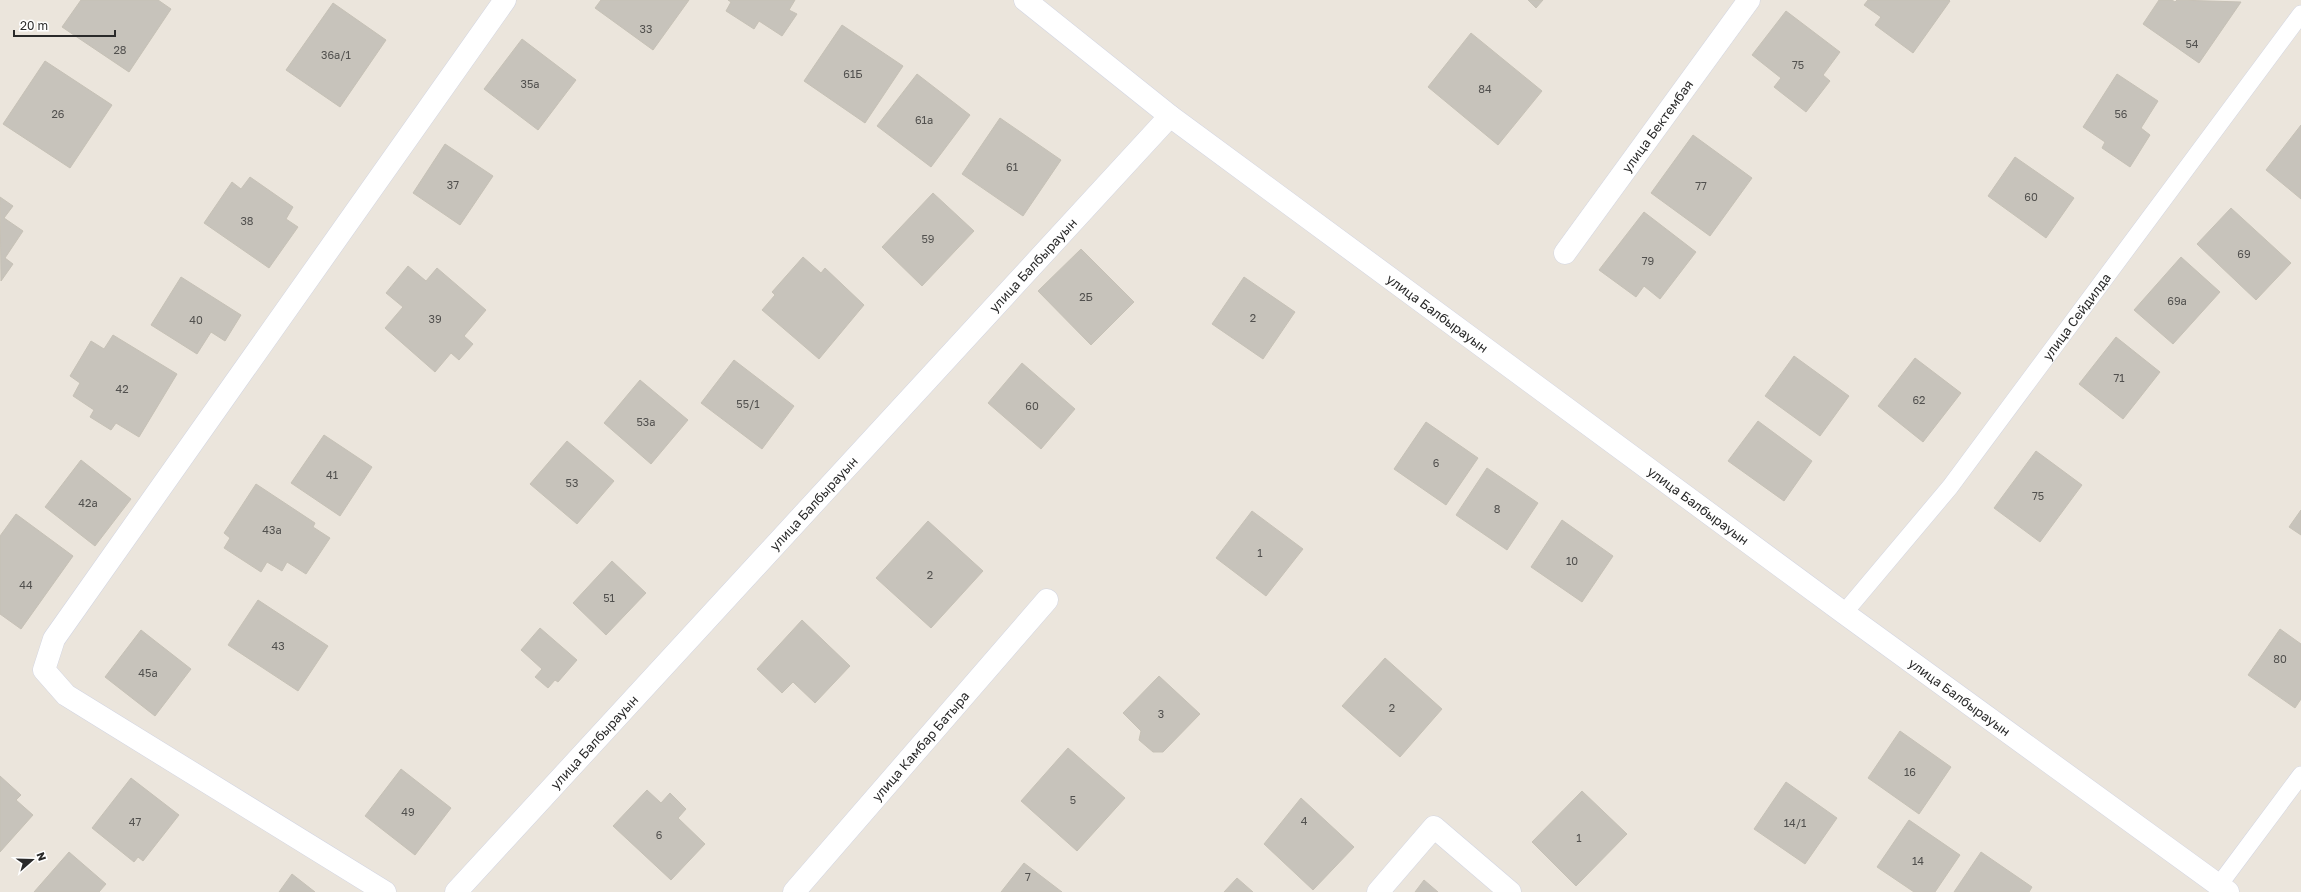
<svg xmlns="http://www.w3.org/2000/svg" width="2301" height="892" font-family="'Golos Text',sans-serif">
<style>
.building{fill:#c7c3bb;stroke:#c6c1b6}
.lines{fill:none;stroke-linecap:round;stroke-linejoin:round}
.lane-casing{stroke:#d2d5e2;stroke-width:18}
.street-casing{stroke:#d2d5e2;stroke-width:23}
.lane{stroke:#fff;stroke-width:17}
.street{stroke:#fff;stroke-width:22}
.labels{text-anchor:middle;stroke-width:3.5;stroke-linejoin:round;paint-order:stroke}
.number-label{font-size:11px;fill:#51504e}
.street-label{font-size:13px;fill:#2a2a2a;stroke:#fff}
</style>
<rect width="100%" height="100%" fill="#ebe5dc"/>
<g class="building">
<path d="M 81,0 L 158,0 L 171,9 L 129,72 L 62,27 Z"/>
<path d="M 601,0 L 689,0 L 653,50 L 595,8 Z"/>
<path d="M 728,0 L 795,0 L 789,10 L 797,14 L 782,36 L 759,21 L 754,29 L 726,11 L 731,2 Z"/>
<path d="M 1528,0 L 1543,0 L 1536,8 Z"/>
<path d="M 1868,0 L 1949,0 L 1950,1 L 1913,53 L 1875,25 L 1881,17 L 1864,5 Z"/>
<path d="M 2159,0 L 2172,0 L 2175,2 L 2177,0 L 2241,2 L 2199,63 L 2143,24 Z"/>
<path d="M 333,3 L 386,40 L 340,107 L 286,70 Z"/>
<path d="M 1786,11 L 1840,52 L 1823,75 L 1830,81 L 1806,112 L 1774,87 L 1781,78 L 1752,55 Z"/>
<path d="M 842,25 L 903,66 L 865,123 L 804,81 Z"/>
<path d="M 1471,33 L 1542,91 L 1498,145 L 1428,87 Z"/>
<path d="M 522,39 L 576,80 L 538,130 L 484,89 Z"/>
<path d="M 45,61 L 112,105 L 70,168 L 3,124 Z"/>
<path d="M 917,74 L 970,115 L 931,167 L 877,126 Z"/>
<path d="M 2117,74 L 2158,101 L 2141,128 L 2150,135 L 2130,167 L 2102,148 L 2105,142 L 2083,127 Z"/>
<path d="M 1000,118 L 1061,160 L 1023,216 L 962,174 Z"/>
<path d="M 2301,125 L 2301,199 L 2266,170 Z"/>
<path d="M 1693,135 L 1752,178 L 1710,236 L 1651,193 Z"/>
<path d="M 445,144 L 493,176 L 460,225 L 413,193 Z"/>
<path d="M 2015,157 L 2074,198 L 2046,238 L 1988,196 Z"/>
<path d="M 250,177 L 293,207 L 286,219 L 298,227 L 269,268 L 204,223 L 232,182 L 241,189 Z"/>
<path d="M 933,193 L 974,231 L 922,286 L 882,247 Z"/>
<path d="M 0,197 L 13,206 L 4,218 L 23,231 L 5,258 L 13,264 L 1,281 Z"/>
<path d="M 2231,208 L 2291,263 L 2256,300 L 2197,244 Z"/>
<path d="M 1644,212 L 1696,252 L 1660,299 L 1644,286 L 1636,297 L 1599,270 Z"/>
<path d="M 1081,249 L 1134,302 L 1091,345 L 1038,291 Z"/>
<path d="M 803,257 L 821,273 L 825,268 L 864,305 L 819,359 L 762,310 L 775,295 L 772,292 Z"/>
<path d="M 2181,257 L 2220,292 L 2173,344 L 2134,310 Z"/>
<path d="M 408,266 L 426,281 L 437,268 L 486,310 L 464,336 L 473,344 L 459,360 L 451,353 L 435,372 L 385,328 L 403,307 L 386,293 Z"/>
<path d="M 181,277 L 241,315 L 225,341 L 211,332 L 197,354 L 151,325 Z"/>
<path d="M 1244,277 L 1295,312 L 1263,359 L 1212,324 Z"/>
<path d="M 113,335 L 177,374 L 139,437 L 116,423 L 111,430 L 90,417 L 94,410 L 73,396 L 80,383 L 70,376 L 91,341 L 104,349 Z"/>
<path d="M 2116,337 L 2160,372 L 2123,419 L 2079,384 Z"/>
<path d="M 1794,356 L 1849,396 L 1820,436 L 1765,396 Z"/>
<path d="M 1915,358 L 1961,393 L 1923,442 L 1878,406 Z"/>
<path d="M 734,360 L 794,406 L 762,449 L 701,403 Z"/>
<path d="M 1022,363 L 1075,409 L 1041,449 L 988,403 Z"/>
<path d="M 640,380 L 688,420 L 651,464 L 604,423 Z"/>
<path d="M 1758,421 L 1812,461 L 1784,501 L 1728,461 Z"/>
<path d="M 1426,422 L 1478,458 L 1446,505 L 1394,469 Z"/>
<path d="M 324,435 L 372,467 L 340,516 L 291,483 Z"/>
<path d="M 567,441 L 614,481 L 577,524 L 530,484 Z"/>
<path d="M 2036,451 L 2082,485 L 2040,542 L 1994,508 Z"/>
<path d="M 81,460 L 131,499 L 95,546 L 45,507 Z"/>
<path d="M 1487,468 L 1538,503 L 1507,550 L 1456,515 Z"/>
<path d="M 256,484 L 315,523 L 313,527 L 330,538 L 306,574 L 287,562 L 282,571 L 267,562 L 261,572 L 224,548 L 230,538 L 224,533 Z"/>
<path d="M 2301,510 L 2301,535 L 2289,527 Z"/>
<path d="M 1252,511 L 1303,549 L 1266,596 L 1216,558 Z"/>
<path d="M 16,514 L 73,556 L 21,629 L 0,614 L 0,536 Z"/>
<path d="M 1562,520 L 1613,556 L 1582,602 L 1531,567 Z"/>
<path d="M 928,521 L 983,571 L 931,628 L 876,578 Z"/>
<path d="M 612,561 L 646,593 L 606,635 L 573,603 Z"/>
<path d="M 258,600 L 328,646 L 298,691 L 228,645 Z"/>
<path d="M 802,620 L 850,666 L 815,703 L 793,682 L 782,693 L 757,669 Z"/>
<path d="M 540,628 L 577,660 L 558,682 L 555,680 L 548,688 L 535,677 L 542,669 L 521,650 Z"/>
<path d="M 2280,629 L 2301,644 L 2301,699 L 2295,708 L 2248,675 Z"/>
<path d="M 141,630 L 191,669 L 155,716 L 105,677 Z"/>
<path d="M 1385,658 L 1442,709 L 1400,757 L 1342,706 Z"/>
<path d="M 1159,676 L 1200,714 L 1163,752 L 1153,752 L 1139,740 L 1141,731 L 1123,713 Z"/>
<path d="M 1900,731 L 1951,767 L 1919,814 L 1868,778 Z"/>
<path d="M 1068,748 L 1125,798 L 1077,851 L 1021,801 Z"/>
<path d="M 401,769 L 451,808 L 415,855 L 365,816 Z"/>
<path d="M 0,776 L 21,795 L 16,800 L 33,815 L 0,852 Z"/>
<path d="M 131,778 L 179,815 L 143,861 L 138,857 L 134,862 L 92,828 Z"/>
<path d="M 1786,782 L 1837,818 L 1805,864 L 1754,829 Z"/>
<path d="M 647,790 L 661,803 L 670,793 L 686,809 L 678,818 L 705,844 L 671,880 L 613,826 Z"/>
<path d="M 1582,791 L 1627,834 L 1576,886 L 1532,842 Z"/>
<path d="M 1301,798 L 1354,847 L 1313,890 L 1264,844 Z"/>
<path d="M 1909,820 L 1960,855 L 1935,892 L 1914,892 L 1877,867 Z"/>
<path d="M 69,852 L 106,884 L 99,892 L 34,892 Z"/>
<path d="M 1981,852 L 2032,887 L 2029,892 L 1954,892 Z"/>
<path d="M 1024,863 L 1062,892 L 1001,892 Z"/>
<path d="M 292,874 L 315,892 L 279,892 Z"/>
<path d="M 1237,878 L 1253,892 L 1224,892 Z"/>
<path d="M 1424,880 L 1438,892 L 1415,892 Z"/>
</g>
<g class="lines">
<g class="lane-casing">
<g id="lane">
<path id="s1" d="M 1844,613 L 1950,487 L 2301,14"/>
<path d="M 2219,885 L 2301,775"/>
</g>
</g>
<g class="street-casing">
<g id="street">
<path id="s2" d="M 1025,0 L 1170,116 L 1844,613 L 2228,892"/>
<path id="s3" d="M 1565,253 L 1749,0"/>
<path d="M 385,892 L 66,695 L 44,670 L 54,639 L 505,0"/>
<path id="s4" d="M 456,892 L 1170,116"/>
<path id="s5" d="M 794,892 L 1047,600"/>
<path d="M 1378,892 L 1434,827 L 1510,892"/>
</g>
</g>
<use href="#lane" class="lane"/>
<use href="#street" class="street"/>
</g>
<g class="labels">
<g class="number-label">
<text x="646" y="33">33</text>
<text x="2192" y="48">54</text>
<text x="120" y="54">28</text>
<text x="336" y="59">36а/1</text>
<text x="1798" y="69">75</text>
<text x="853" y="78">61Б</text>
<text x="530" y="88">35а</text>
<text x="1485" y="93">84</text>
<text x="58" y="118">26</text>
<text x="2121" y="118">56</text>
<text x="924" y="124">61а</text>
<text x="1012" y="171">61</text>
<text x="453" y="189">37</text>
<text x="1701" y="190">77</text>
<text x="2031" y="201">60</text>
<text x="247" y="225">38</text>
<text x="928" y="243">59</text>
<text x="2244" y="258">69</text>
<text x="1648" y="265">79</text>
<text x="1086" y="301">2Б</text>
<text x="2177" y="305">69а</text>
<text x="1253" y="322">2</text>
<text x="435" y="323">39</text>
<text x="196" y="324">40</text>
<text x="2119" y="382">71</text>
<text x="122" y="393">42</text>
<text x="1919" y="404">62</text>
<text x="748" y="408">55/1</text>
<text x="1032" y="410">60</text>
<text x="646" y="426">53а</text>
<text x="1436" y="467">6</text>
<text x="332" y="479">41</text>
<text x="572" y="487">53</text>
<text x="2038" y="500">75</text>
<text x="88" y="507">42а</text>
<text x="1497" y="513">8</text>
<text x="272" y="534">43а</text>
<text x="1260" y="557">1</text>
<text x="1572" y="565">10</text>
<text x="930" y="579">2</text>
<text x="26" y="589">44</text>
<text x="609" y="602">51</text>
<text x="278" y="650">43</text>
<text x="2280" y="663">80</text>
<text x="148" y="677">45а</text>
<text x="1392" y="712">2</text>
<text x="1161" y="718">3</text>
<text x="1910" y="776">16</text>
<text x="1073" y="804">5</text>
<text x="408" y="816">49</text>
<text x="1304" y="825">4</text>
<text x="135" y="826">47</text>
<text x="1795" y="827">14/1</text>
<text x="659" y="839">6</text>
<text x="1579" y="842">1</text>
<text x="1918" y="865">14</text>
<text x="1028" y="881">7</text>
</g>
<g class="street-label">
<text dy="5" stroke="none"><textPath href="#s3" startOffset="157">улица Бектембая</textPath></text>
<text dy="5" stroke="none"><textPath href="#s4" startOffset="852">улица Балбырауын</textPath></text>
<text dy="5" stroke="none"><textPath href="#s2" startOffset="518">улица Балбырауын</textPath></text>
<text dy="5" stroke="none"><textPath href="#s1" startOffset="377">улица Сейдилда</textPath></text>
<text dy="5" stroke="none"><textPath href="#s4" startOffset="528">улица Балбырауын</textPath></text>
<text dy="5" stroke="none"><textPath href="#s2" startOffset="842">улица Балбырауын</textPath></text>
<text dy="5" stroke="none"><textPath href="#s2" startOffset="1166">улица Балбырауын</textPath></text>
<text dy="5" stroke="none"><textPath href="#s4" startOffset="204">улица Балбырауын</textPath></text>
<text dy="5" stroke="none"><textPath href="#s5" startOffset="193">улица Камбар Батыра</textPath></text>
</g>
</g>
<g transform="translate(32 860) rotate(70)" stroke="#ffffff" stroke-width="3" paint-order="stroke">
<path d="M0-3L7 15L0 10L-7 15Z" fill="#2a2a2a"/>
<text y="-6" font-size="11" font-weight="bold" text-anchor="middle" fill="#2a2a2a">N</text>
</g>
<path d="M14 30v6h101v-6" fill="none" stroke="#2a2a2a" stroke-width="2"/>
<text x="20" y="30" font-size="12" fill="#2a2a2a" stroke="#ffffff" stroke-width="3" paint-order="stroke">20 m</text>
</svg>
